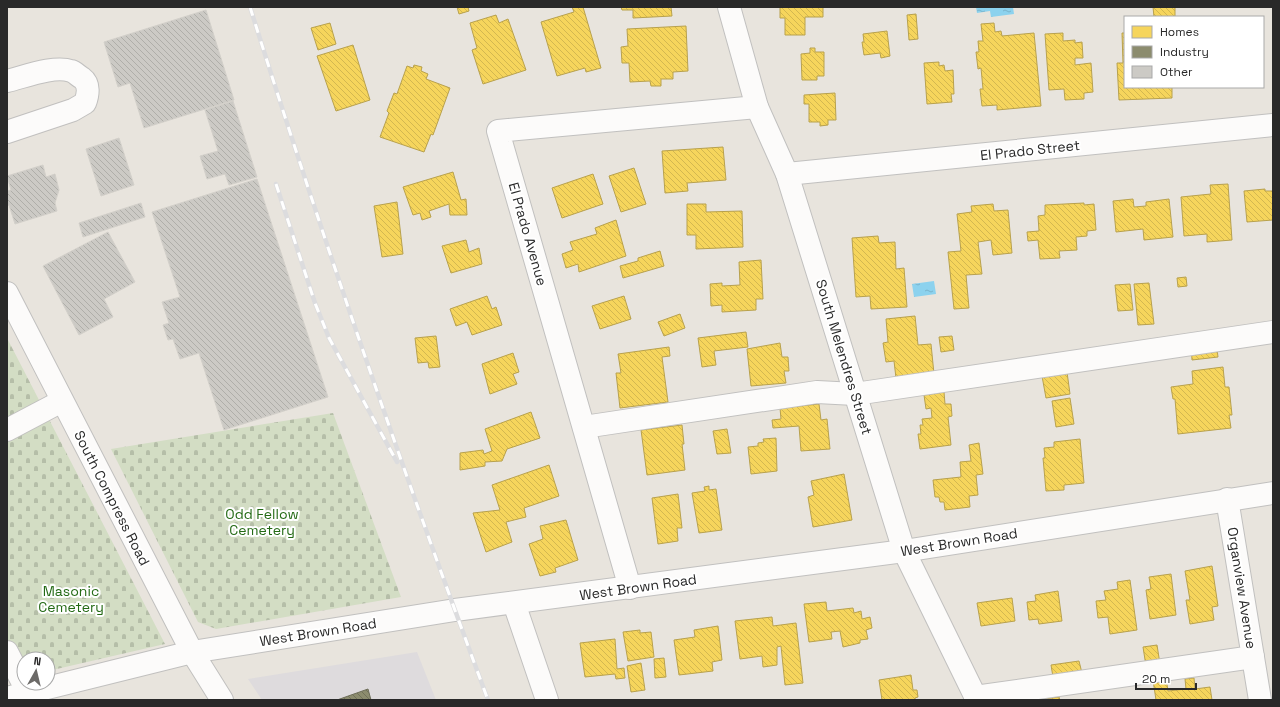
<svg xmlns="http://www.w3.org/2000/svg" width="1280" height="707" font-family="'Space Grotesk',sans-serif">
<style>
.industrial{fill:#dedbdd}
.cemetery{fill:url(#cemetery-stones)}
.water{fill:url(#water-ripples)}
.homes{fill:url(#homes-back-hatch);stroke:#b8a14d}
.industry{fill:url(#industry-back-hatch);stroke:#6e6e59}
.building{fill:url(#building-back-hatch);stroke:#d3d0ca}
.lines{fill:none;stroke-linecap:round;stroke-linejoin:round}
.minor-casing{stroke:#c1c0bf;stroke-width:24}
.minor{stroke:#fcfbfa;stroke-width:22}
.rail-casing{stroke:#dcdcde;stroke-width:4.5}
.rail{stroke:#fff;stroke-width:3;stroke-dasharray:9;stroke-linecap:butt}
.labels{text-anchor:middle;stroke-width:4;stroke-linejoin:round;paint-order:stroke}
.street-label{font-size:14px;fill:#292929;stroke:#fff}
.park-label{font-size:14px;fill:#246a15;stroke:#fff}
</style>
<defs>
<pattern id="cemetery-stones" width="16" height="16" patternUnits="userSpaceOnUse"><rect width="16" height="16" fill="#d3ddc4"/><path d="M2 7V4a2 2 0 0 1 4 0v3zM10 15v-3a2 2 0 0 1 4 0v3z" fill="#b5bea8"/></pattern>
<pattern id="water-ripples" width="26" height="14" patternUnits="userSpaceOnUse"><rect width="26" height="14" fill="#8cd2ee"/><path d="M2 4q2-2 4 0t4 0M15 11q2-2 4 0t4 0" fill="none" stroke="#79b4cc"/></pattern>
<pattern id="homes-back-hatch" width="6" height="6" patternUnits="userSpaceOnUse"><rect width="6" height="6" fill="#f6d55c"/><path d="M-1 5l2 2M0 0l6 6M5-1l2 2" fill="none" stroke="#d3b750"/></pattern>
<pattern id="industry-back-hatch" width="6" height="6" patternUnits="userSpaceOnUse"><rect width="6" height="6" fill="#8c8c6e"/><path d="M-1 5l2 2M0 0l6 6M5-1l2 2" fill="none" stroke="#72725a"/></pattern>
<pattern id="building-back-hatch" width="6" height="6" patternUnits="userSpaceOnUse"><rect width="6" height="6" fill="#cccac5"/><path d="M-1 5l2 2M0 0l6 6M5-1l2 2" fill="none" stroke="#afaea9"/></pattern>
</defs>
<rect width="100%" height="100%" fill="#e8e4dd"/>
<path class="industrial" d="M 417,652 L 436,700 L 262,700 L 248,679 Z"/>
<g class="cemetery">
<path d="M 7,338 L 165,644 L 48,671 L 48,659 L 24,659 L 24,676 L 7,680 Z"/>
<path d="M 333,413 L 401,597 L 216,629 L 198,622 L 111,449 Z"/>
</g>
<g class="water">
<path d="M 976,7 L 1013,7 L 1014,14 L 991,17 L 990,11 L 977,13 Z"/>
<path d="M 934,281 L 936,294 L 914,297 L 912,284 Z"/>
</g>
<g class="homes">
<path d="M 457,7 L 468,7 L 469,11 L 459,14 Z"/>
<path d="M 572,7 L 583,7 L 601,68 L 586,72 L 585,68 L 557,76 L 541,22 L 574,12 Z"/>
<path d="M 621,7 L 671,7 L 672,16 L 633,18 L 633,10 L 622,10 Z"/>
<path d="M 780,7 L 823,7 L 823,17 L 805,17 L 805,35 L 785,35 L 785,18 L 780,18 Z"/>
<path d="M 1153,7 L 1175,7 L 1175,17 L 1154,17 Z"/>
<path d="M 916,14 L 918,39 L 909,40 L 907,15 Z"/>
<path d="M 496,15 L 499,23 L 508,19 L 526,70 L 483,84 L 472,50 L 477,48 L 470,23 Z"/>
<path d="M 330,23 L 336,44 L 318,50 L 311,28 Z"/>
<path d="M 994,23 L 995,32 L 1001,31 L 1002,36 L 1034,33 L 1041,106 L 997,110 L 997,105 L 982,106 L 980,89 L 983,89 L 981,68 L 978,69 L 976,52 L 979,52 L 978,41 L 983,41 L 981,24 Z"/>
<path d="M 686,26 L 688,71 L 673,72 L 673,79 L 661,79 L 661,86 L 651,86 L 650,81 L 630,82 L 629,63 L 622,63 L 621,47 L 628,46 L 627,29 Z"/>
<path d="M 887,31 L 890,56 L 881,58 L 880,53 L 864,55 L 862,42 L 864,42 L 863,34 Z"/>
<path d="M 1063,33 L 1063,41 L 1075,40 L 1075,43 L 1082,42 L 1083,58 L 1075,58 L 1075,65 L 1091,63 L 1093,92 L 1084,93 L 1084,99 L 1065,100 L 1064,89 L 1049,90 L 1045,34 Z"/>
<path d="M 1122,33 L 1125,33 L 1125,87 L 1172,87 L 1172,98 L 1119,100 L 1117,63 L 1123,63 Z"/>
<path d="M 353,45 L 370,100 L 336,111 L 317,56 Z"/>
<path d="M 810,48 L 815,48 L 815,52 L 824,52 L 824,76 L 817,76 L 817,80 L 802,80 L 801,54 L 810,53 Z"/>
<path d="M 939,62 L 939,66 L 944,65 L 945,71 L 953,70 L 954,94 L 951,94 L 952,102 L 927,104 L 924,63 Z"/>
<path d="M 414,65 L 422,67 L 421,71 L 428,74 L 426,79 L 450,88 L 433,135 L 431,134 L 424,152 L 380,137 L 389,113 L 387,111 L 394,93 L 397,94 L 407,66 L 413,68 Z"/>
<path d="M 835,93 L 836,120 L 828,120 L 828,125 L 820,126 L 820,122 L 809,122 L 809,104 L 804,104 L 804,95 Z"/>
<path d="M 723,147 L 726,180 L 687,183 L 688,191 L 665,193 L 662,151 Z"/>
<path d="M 634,168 L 646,204 L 621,212 L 609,176 Z"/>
<path d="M 453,172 L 461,200 L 466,199 L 467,215 L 450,215 L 449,204 L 429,211 L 431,217 L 422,220 L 420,213 L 413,215 L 403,187 Z"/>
<path d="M 593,174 L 603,204 L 562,218 L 552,188 Z"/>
<path d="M 1228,184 L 1232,240 L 1207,242 L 1207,234 L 1184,236 L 1181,197 L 1211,194 L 1210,185 Z"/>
<path d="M 1265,189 L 1265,191 L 1273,191 L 1273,220 L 1247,222 L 1244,191 Z"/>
<path d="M 1133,199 L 1134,207 L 1146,206 L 1146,202 L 1169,199 L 1173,237 L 1144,240 L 1143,229 L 1116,232 L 1113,201 Z"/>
<path d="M 397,202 L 403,254 L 382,257 L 374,206 Z"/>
<path d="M 1084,203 L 1084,205 L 1094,204 L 1096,230 L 1087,231 L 1087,236 L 1076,237 L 1077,250 L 1059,251 L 1060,258 L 1040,259 L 1038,240 L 1028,241 L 1027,232 L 1039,231 L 1038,216 L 1045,215 L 1045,205 Z"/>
<path d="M 687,204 L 706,204 L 706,212 L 742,211 L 743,247 L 696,249 L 696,235 L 687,235 Z"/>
<path d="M 993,204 L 994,211 L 1008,210 L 1012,253 L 993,255 L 991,240 L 978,242 L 982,274 L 966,275 L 969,308 L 954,309 L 948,252 L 961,251 L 957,214 L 972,212 L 971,206 Z"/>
<path d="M 616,220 L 626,256 L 579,272 L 578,264 L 566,268 L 562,254 L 573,250 L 570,242 L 597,234 L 595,228 Z"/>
<path d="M 878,236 L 879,243 L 895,242 L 896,269 L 904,268 L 907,307 L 871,309 L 870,296 L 856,297 L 852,238 Z"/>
<path d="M 466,240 L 469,252 L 479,248 L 482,264 L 451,273 L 442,246 Z"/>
<path d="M 660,251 L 664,266 L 623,278 L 620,266 L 638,261 L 638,258 Z"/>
<path d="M 761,260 L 763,299 L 756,299 L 756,310 L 722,312 L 722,305 L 711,306 L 710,284 L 722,283 L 722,286 L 740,285 L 739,262 Z"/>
<path d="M 1186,277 L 1187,286 L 1178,287 L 1177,278 Z"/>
<path d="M 1149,283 L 1154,324 L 1138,325 L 1134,284 Z"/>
<path d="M 1130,284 L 1133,310 L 1118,311 L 1115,285 Z"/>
<path d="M 487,296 L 492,309 L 496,307 L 502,325 L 472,335 L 467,322 L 456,326 L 450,309 Z"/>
<path d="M 624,296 L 631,319 L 600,329 L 592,306 Z"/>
<path d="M 680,314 L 685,328 L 664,336 L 658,322 Z"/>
<path d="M 915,316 L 918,345 L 931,344 L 934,374 L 896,378 L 894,361 L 886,362 L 883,343 L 888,342 L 886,319 Z"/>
<path d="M 746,332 L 748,347 L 714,351 L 716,365 L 702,367 L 698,338 Z"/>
<path d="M 436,336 L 440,367 L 429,368 L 428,362 L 418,363 L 415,338 Z"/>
<path d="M 952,336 L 954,350 L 941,352 L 939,337 Z"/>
<path d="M 1216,341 L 1218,357 L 1192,360 L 1191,344 Z"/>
<path d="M 780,343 L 782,357 L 788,357 L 789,371 L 784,371 L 786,383 L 751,386 L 747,349 Z"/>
<path d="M 669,347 L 670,356 L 662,357 L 668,402 L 620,408 L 616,373 L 621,373 L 618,354 Z"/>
<path d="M 513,353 L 519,372 L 513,374 L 517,384 L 490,394 L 482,364 Z"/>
<path d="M 1223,367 L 1225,387 L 1229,387 L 1232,415 L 1229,415 L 1231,428 L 1178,434 L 1175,399 L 1173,399 L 1171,387 L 1193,384 L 1192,371 Z"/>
<path d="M 1067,372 L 1070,394 L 1046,398 L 1042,376 Z"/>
<path d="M 944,392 L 945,404 L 951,404 L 952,416 L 948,417 L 951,445 L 920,449 L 918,434 L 921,434 L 920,425 L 923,425 L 922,419 L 932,418 L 931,408 L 926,409 L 924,395 Z"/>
<path d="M 1070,398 L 1074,424 L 1056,427 L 1052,401 Z"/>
<path d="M 819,404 L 821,420 L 827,419 L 830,449 L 801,451 L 799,426 L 773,428 L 772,420 L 781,419 L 780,408 Z"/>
<path d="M 531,412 L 540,438 L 507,449 L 502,461 L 485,462 L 485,466 L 460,470 L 460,453 L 483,450 L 484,454 L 492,451 L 485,429 Z"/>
<path d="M 682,425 L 684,444 L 682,444 L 685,470 L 647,475 L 641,430 Z"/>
<path d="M 727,429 L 731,453 L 717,454 L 713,431 Z"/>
<path d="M 776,438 L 777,471 L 751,474 L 748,447 L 758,446 L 758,443 L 764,442 L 763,439 Z"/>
<path d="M 1080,439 L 1084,483 L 1064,485 L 1064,490 L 1046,491 L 1043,458 L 1045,458 L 1044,448 L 1054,447 L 1054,442 Z"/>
<path d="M 979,443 L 983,474 L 976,475 L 978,495 L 969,496 L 970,507 L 945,510 L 944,502 L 940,502 L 939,497 L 935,497 L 933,480 L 961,477 L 960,462 L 971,461 L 969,445 Z"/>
<path d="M 549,465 L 559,496 L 524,508 L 526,517 L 506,522 L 512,542 L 486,552 L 473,513 L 500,510 L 492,485 Z"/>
<path d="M 844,474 L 852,520 L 813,527 L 808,497 L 814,495 L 811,481 Z"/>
<path d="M 709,486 L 709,490 L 716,489 L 722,530 L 699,533 L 692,493 L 705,491 L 704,487 Z"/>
<path d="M 678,494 L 682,528 L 677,528 L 678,541 L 658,544 L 652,498 Z"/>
<path d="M 566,520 L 578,560 L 555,568 L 556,572 L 540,576 L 529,544 L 543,539 L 540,526 Z"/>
<path d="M 1212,566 L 1218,606 L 1212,607 L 1214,620 L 1190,624 L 1186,600 L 1190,600 L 1185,571 Z"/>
<path d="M 1171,574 L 1176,615 L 1150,619 L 1146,590 L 1151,589 L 1149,577 Z"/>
<path d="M 1130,580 L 1137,630 L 1110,634 L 1108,617 L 1098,618 L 1096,601 L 1106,600 L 1104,591 L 1118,589 L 1117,582 Z"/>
<path d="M 1058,591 L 1062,621 L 1039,624 L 1038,619 L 1029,620 L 1027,602 L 1036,601 L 1035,595 Z"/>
<path d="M 1012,598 L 1015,621 L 981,626 L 977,603 Z"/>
<path d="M 826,602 L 827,611 L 853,608 L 854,613 L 861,611 L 862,619 L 870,617 L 872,628 L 866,630 L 868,639 L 860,640 L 860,643 L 843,647 L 840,631 L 831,632 L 832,639 L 809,642 L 804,604 Z"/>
<path d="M 772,617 L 773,626 L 796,623 L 803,683 L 785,685 L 781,646 L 777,647 L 777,665 L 763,667 L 762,656 L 740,659 L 735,621 Z"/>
<path d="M 718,626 L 722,660 L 712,662 L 713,671 L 679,675 L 674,640 L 695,637 L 694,630 Z"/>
<path d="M 640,630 L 640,633 L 651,632 L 654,657 L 628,661 L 623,632 Z"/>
<path d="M 615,639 L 617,669 L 624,668 L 625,678 L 616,679 L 615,674 L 585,677 L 580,643 Z"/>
<path d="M 1157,645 L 1160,664 L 1146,666 L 1143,647 Z"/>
<path d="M 664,658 L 666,677 L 655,678 L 654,659 Z"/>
<path d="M 1079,661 L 1083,677 L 1054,683 L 1051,665 Z"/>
<path d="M 641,663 L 645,690 L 631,692 L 627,666 Z"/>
<path d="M 911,675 L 913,690 L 917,690 L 918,697 L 915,698 L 915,700 L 882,700 L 879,680 Z"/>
<path d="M 1166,678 L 1168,691 L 1186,689 L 1185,679 L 1194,678 L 1195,689 L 1210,687 L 1212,700 L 1156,700 L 1153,680 Z"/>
<path d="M 1059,697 L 1060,700 L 1038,700 Z"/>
</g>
<path class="industry" d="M 368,689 L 371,700 L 337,700 Z"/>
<g class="building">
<path d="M 206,10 L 234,100 L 144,128 L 130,83 L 118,87 L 104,42 Z"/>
<path d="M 233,101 L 257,177 L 229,185 L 225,174 L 207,179 L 200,156 L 218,151 L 205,110 Z"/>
<path d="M 119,138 L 134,185 L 101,196 L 86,149 Z"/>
<path d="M 43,165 L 46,177 L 55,174 L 59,190 L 55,203 L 57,211 L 15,224 L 9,205 L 7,206 L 7,191 L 11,190 L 7,176 Z"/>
<path d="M 257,179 L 328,397 L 224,430 L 199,353 L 180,359 L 173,339 L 168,340 L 163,325 L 169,323 L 162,302 L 180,297 L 152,212 Z"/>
<path d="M 141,203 L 145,217 L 83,237 L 79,223 Z"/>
<path d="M 108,232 L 135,282 L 104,299 L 113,317 L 79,335 L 43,266 Z"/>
</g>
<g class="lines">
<g class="minor-casing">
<g id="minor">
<path d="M 729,7 L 757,107 L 787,174 L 904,551 L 977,700"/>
<path d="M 7,81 C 24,77 54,65 71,71 C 75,72 78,76 82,78 C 90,84 88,95 85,103 L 73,110 L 7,132"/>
<path d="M 787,174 L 1273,125"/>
<path d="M 7,293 L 192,652 L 222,700"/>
<path d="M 584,427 L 817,392 L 855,394 L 1273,332"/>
<path d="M 7,430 L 62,401"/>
<path d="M 1227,499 L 1260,700"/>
<path d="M 630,588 L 498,131 L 757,107"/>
<path d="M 514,603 L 547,700"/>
<path d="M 7,652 L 28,693"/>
<path d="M 975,697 L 1253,657"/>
<path d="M 7,698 L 192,652 L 455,610 L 904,551 L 1273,493"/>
</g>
</g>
<use href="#minor" class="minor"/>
<g class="rail-casing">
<g id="rail">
<path d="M 250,7 C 323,240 403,471 488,700"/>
<path d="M 276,184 L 315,303 L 329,338 L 397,462"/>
</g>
</g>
<use href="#rail" class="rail"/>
</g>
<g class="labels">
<g class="street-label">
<text transform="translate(1030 150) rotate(-6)" y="5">El Prado Street</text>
<text transform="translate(528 234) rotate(74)" y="5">El Prado Avenue</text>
<text transform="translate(844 357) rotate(73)" y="5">South Melendres Street</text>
<text transform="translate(112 498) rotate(63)" y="5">South Compress Road</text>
<text transform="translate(959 542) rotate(-9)" y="5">West Brown Road</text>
<text transform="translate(638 587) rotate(-8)" y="5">West Brown Road</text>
<text transform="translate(1242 588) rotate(81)" y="5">Organview Avenue</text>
<text transform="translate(318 632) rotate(-9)" y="5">West Brown Road</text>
</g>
<g class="park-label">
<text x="262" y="519">Odd Fellow<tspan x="262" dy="16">Cemetery</tspan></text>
<text x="71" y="596">Masonic<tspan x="71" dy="16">Cemetery</tspan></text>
</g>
</g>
<rect width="1280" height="707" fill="none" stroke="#292929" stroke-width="16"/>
<rect x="1124" y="16" width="140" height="72" fill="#ffffff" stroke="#a9a9a9"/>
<rect x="1132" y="26" width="20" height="12" fill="#f6d55c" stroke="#a9a9a9"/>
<text x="1160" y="36" font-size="12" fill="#292929">Homes</text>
<rect x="1132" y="46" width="20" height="12" fill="#8c8c6e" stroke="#a9a9a9"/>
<text x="1160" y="56" font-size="12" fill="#292929">Industry</text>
<rect x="1132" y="66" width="20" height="12" fill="#cccac5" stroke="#a9a9a9"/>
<text x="1160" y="76" font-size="12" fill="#292929">Other</text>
<g transform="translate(36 671) rotate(8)"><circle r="19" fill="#ffffff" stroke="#a9a9a9"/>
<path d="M0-3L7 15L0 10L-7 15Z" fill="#6c6a68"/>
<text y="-6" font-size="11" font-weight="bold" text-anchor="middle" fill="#292929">N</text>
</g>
<path d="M1136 683v6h60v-6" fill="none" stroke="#292929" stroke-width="2"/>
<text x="1142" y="683" font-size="12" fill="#292929" stroke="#ffffff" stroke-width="3" paint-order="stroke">20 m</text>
</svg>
